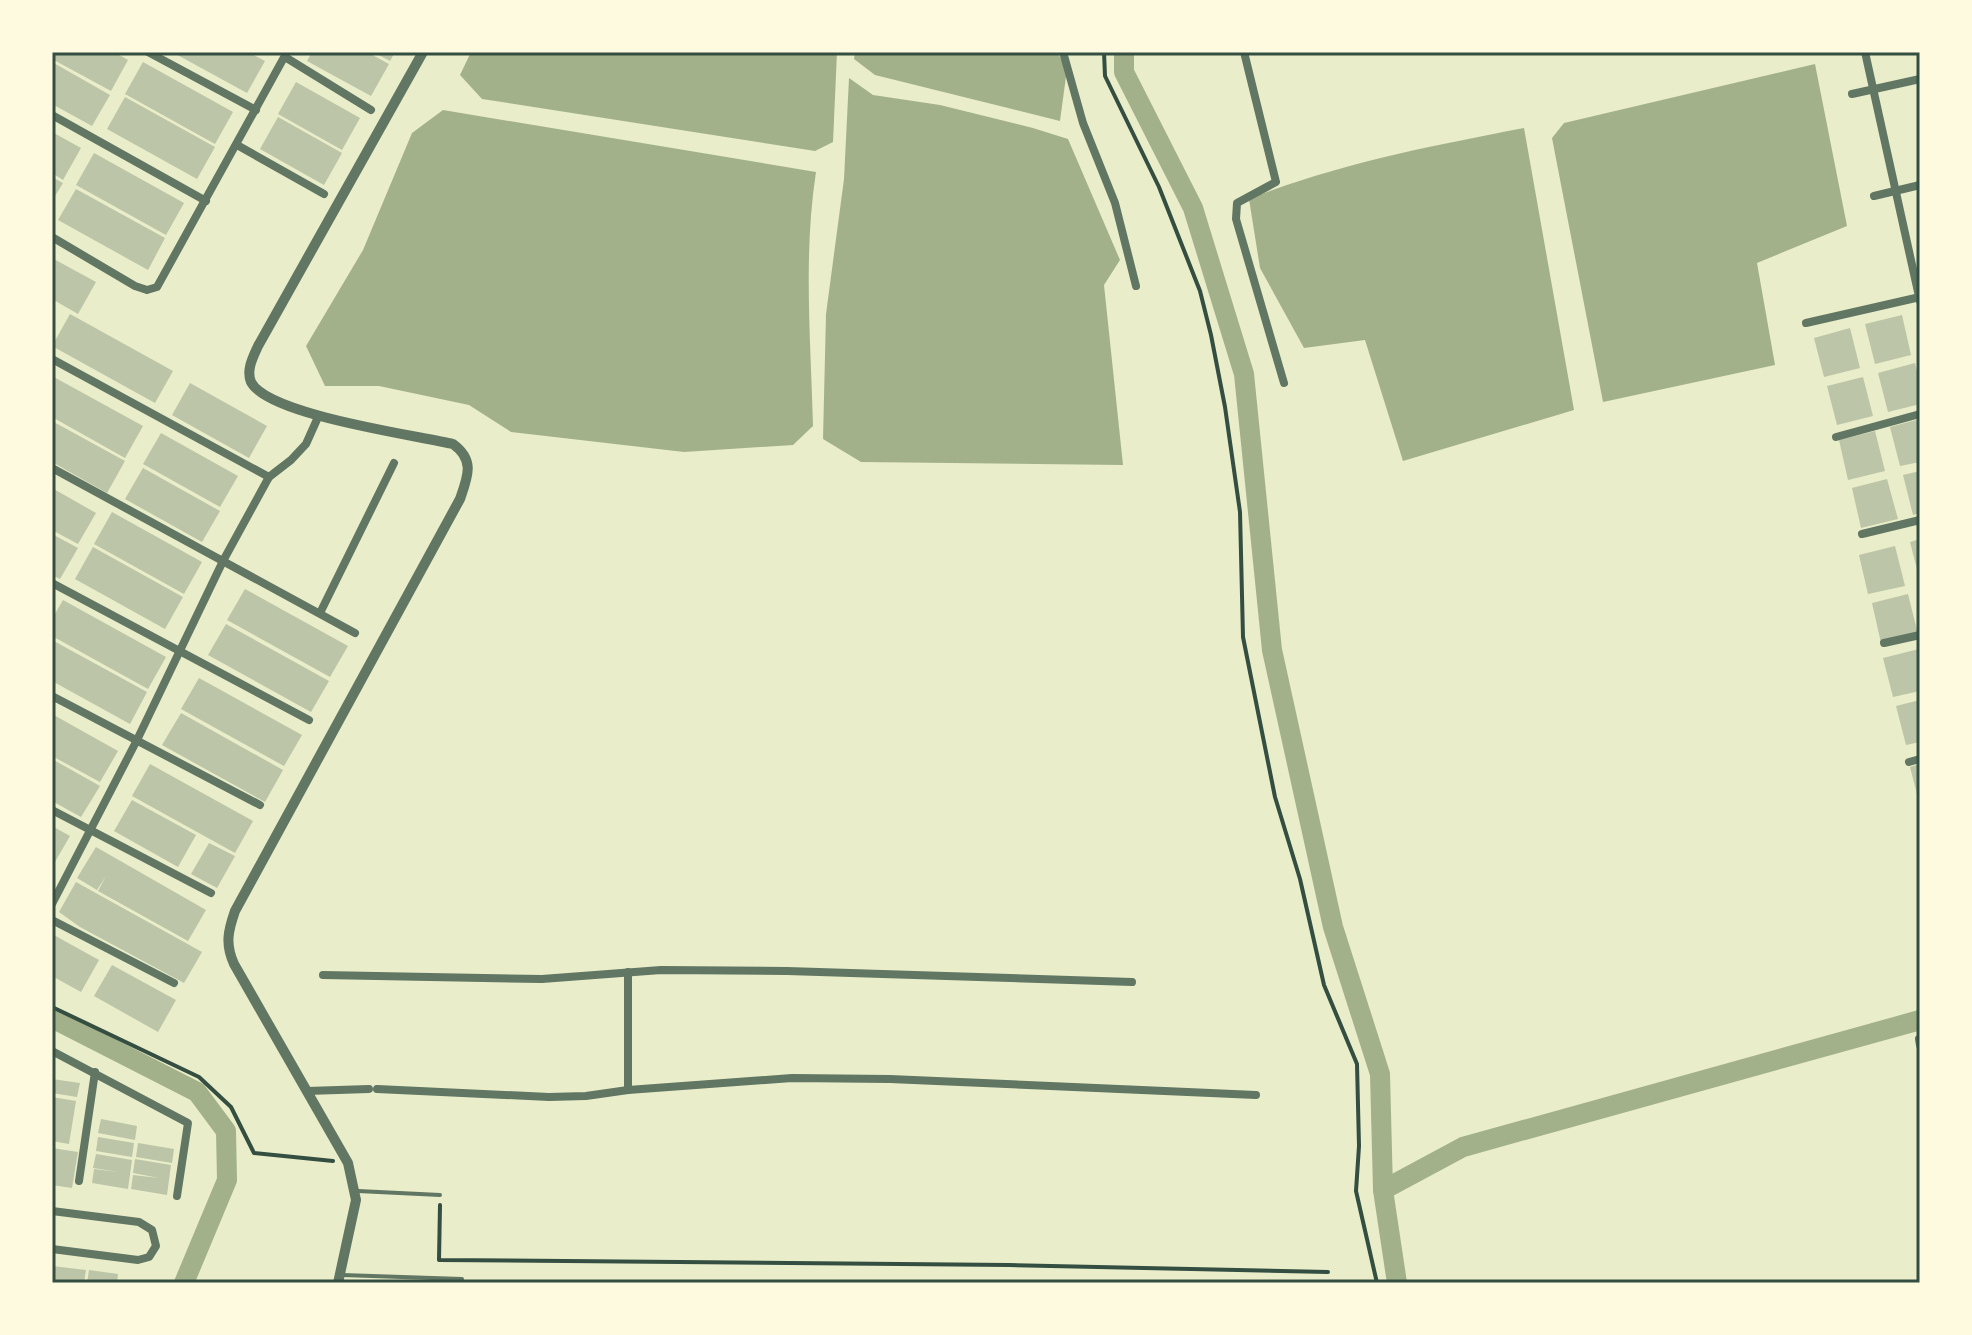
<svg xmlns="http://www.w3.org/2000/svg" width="1972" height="1335" font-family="'DM Sans',sans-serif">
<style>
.water{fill:#a3b18a}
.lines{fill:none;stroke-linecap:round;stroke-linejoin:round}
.canal{stroke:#a3b18a;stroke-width:20}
.building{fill:#bcc5a7}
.path{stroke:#344e41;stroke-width:4}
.service{stroke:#617663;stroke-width:4}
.minor{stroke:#617663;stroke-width:8}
.tertiary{stroke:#617663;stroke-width:10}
.neatline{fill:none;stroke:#344e41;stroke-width:3}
</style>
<rect width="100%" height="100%" fill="#e9edc9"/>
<g class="water">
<path d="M 471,52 L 837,52 L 833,142 L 815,151 L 482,99 L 460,75 Z"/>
<path d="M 855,52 L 1057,52 L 1067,69 L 1060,121 L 875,75 L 854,59 Z"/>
<path d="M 1815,64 L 1847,226 L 1757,263 L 1775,365 L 1603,402 L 1552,138 L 1564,123 Z"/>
<path d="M 849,78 L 873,95 L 940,105 L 1033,128 L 1068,139 L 1120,260 L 1104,285 L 1123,465 L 861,462 L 823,439 L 826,314 L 844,179 Z"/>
<path d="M 443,110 L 816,172 C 803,256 811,342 813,426 L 793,445 L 684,452 L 511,432 L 469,405 L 379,386 L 325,386 L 306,346 L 363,250 L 412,133 Z"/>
<path d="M 1524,128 L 1574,410 L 1403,461 L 1365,340 L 1304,348 L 1260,268 L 1249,199 C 1337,164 1431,146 1524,128 Z"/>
</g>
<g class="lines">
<g class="canal">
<path d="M 1124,52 L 1124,72 L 1193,208 L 1244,374 L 1272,650 L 1333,927 L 1380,1074 L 1383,1190 L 1397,1283"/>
<path d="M 52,1018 L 197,1092 L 226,1131 L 227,1180 L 184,1283"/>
<path d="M 1383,1190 L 1463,1147 L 1920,1020"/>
</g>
</g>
<g class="building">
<path d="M 52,52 L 114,52 L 128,60 L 111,91 L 52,59 Z"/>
<path d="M 172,52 L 248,52 L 265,61 L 247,93 Z"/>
<path d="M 312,52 L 367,52 L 389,64 L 371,96 L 307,61 Z"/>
<path d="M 373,52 L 395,52 L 390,61 Z"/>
<path d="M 52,62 L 110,95 L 92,126 L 52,104 Z"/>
<path d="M 143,62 L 233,112 L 215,144 L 125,94 Z"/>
<path d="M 296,82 L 360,118 L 342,150 L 278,114 Z"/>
<path d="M 125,97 L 215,147 L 197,179 L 107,129 Z"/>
<path d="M 278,117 L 342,153 L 324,185 L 260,149 Z"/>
<path d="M 52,132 L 81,148 L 63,180 L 52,173 Z"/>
<path d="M 94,153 L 184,203 L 166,235 L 76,185 Z"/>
<path d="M 52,177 L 63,183 L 52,201 Z"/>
<path d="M 76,189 L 165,238 L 148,270 L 58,220 Z"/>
<path d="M 52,258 L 96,282 L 78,314 L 52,299 Z"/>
<path d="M 70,314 L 173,371 L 155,403 L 52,346 Z"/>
<path d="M 1902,315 L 1911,355 L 1875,364 L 1865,324 Z"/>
<path d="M 1850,328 L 1860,368 L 1824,377 L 1814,338 Z"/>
<path d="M 1915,363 L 1920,385 L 1920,404 L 1888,412 L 1878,373 Z"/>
<path d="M 52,376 L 143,426 L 125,458 L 52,417 Z"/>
<path d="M 1863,377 L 1873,416 L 1837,425 L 1827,386 Z"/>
<path d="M 190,383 L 267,426 L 249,458 L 172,415 Z"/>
<path d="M 1920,419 L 1920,462 L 1900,466 L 1890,427 Z"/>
<path d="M 52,421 L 125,461 L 107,493 L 52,462 Z"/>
<path d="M 1875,431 L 1885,471 L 1848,480 L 1839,440 Z"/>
<path d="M 161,433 L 238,476 L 220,507 L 143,464 Z"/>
<path d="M 143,468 L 220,511 L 202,542 L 125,499 Z"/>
<path d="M 1920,471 L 1920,513 L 1913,515 L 1903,475 Z"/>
<path d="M 1887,479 L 1898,519 L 1861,528 L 1852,488 Z"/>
<path d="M 52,488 L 96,513 L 78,544 L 52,530 Z"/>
<path d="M 112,512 L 202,562 L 184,594 L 94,544 Z"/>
<path d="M 52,534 L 78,548 L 60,579 L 52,575 Z"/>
<path d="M 1920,539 L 1920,577 L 1919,577 L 1910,542 Z"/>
<path d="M 1895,546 L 1905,586 L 1868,594 L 1859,555 Z"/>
<path d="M 93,547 L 183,597 L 165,629 L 75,579 Z"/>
<path d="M 245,589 L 348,646 L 330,677 L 227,620 Z"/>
<path d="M 1908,594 L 1918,634 L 1881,643 L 1872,603 Z"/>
<path d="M 63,600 L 166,657 L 148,689 L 52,636 L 52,619 Z"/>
<path d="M 226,624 L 329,681 L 311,712 L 208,655 Z"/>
<path d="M 52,640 L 147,692 L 130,724 L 52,681 Z"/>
<path d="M 1919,649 L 1920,691 L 1893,697 L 1883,658 Z"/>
<path d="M 199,678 L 302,735 L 284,766 L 181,709 Z"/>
<path d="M 1920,700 L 1920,742 L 1906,745 L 1896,706 Z"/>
<path d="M 181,713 L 283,770 L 265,802 L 162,745 Z"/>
<path d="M 52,714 L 118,751 L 100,782 L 52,756 Z"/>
<path d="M 52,759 L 100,786 L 81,817 L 52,801 Z"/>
<path d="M 150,764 L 253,821 L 235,853 L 132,796 Z"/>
<path d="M 1920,764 L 1920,802 L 1919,802 L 1910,767 Z"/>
<path d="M 132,800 L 196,835 L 178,867 L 114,831 Z"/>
<path d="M 52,826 L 70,836 L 52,867 Z"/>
<path d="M 209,843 L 235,856 L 217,888 L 191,874 Z"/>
<path d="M 96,847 L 206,910 L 188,941 L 98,891 L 106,876 L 97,890 L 77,878 Z"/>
<path d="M 76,882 L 202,952 L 184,983 L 80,927 L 59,912 Z"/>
<path d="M 52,934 L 99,960 L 81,992 L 52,976 Z"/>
<path d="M 112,965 L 176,1000 L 158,1032 L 94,996 Z"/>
<path d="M 52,1079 L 80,1083 L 77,1097 L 52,1093 Z"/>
<path d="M 52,1097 L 76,1101 L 69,1144 L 52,1141 Z"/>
<path d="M 101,1119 L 137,1126 L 135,1140 L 98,1133 Z"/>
<path d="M 98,1137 L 134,1143 L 132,1157 L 96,1151 Z"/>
<path d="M 138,1143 L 174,1149 L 172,1163 L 136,1157 Z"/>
<path d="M 52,1148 L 78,1152 L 72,1188 L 52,1185 Z"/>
<path d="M 96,1154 L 132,1160 L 128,1189 L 92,1183 L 94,1169 L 119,1172 L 93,1168 Z"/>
<path d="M 135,1159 L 171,1165 L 167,1195 L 131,1189 L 133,1175 L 159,1178 L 133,1173 Z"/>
<path d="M 52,1266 L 86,1270 L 84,1283 L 52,1283 Z"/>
<path d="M 89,1270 L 118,1274 L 117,1283 L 87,1283 Z"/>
</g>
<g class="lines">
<g class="path">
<path d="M 1104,52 L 1105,76 L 1159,187 L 1200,291 L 1211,335 L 1225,407 L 1240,512 L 1243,637 L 1275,797 L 1300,879 L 1324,985 L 1357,1064 L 1359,1146 L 1356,1191 L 1377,1283"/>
<path d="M 52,1007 L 199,1077 L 231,1107 L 254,1153 L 333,1161"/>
<path d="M 440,1205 L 439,1260 L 1009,1265 L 1328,1272"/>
</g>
<g class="service">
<path d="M 358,1191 L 440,1195"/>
<path d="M 342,1275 L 462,1279"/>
</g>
<g class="minor">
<path d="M 148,52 L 256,110"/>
<path d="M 1063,52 L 1083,123 L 1115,203 L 1136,286"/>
<path d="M 1244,52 L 1276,182 L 1237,203 L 1236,219 L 1284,383"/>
<path d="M 1865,52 L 1920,301"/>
<path d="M 285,57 L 371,110"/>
<path d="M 1852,94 L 1920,79"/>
<path d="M 52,115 L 206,201"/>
<path d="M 237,145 L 324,194"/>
<path d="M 1874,196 L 1920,185"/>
<path d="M 52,237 L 135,286 L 147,290 L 157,287 L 287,52"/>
<path d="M 1806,323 L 1920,297"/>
<path d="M 52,359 L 269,477"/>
<path d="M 1836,437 L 1920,414"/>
<path d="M 52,468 L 355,633"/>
<path d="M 1862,534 L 1920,520"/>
<path d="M 52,583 L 309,720"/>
<path d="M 320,613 L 394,463"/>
<path d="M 1884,643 L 1920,635"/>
<path d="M 52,696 L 260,805"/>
<path d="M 1909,762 L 1920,759"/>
<path d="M 52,810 L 211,893"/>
<path d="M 52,904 L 137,740 L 223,561 L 269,477 L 291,460 L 306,444 L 319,415"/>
<path d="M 52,920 L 174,983"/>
<path d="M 323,975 L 542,979 L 661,970 L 787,971 L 1132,982"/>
<path d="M 1919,1039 L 1920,1045"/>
<path d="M 52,1051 L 188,1123 L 177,1196"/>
<path d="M 377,1089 L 549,1097 L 586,1096 L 628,1090 L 792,1078 L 890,1079 L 1256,1095"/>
<path d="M 628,1090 L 628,972"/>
<path d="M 307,1091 L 369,1089"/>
<path d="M 79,1181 L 95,1072"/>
<path d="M 52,1211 L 139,1222 L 152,1230 L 156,1246 L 149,1257 L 138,1260 L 52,1249"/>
</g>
<path class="tertiary" d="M 338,1283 L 356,1200 L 348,1163 L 234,964 C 225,944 228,931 235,911 L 460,499 C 468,476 475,460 453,444 C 415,435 268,415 251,382 C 246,370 253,357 258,346 L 423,52"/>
</g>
<rect width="1972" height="1335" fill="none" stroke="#fefae0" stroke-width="108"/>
<rect x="54" y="54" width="1864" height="1227" class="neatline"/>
</svg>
